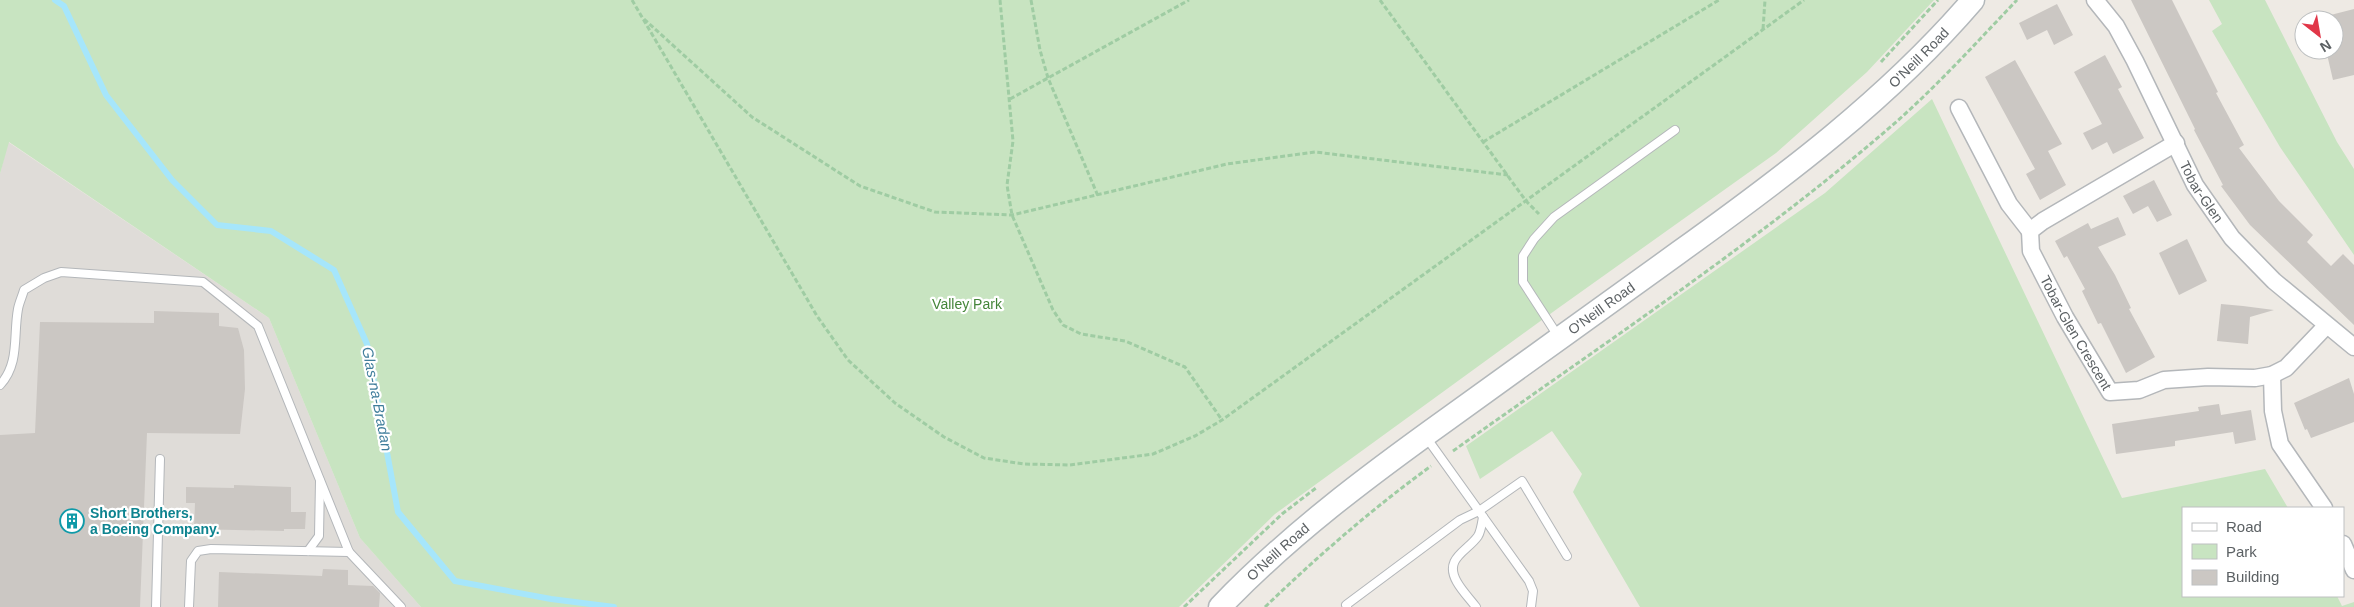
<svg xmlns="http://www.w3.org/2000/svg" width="2354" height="607" font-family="Arial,sans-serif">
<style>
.industrial{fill:#dfdcd8}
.green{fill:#c8e4c1}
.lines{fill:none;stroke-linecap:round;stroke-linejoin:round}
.stream{stroke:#a6e6fb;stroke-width:6}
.building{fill:#cbc7c3}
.lane-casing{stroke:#b4b7ba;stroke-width:10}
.street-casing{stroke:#b4b7ba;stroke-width:19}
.secondary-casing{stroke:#b3b8bb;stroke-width:25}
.path{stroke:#9fcca3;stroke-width:3;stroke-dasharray:5 2.5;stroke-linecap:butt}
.lane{stroke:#fff;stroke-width:8}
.street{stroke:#fff;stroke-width:16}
.secondary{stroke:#fff;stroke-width:22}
.labels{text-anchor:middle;stroke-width:4.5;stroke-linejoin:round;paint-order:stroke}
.street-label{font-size:14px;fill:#5c6164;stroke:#fff}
.park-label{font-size:14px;fill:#448539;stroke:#fff}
.culture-label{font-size:14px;font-weight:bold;fill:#0d838f;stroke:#fff;text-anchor:start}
.water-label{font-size:15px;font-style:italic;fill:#3f7d9b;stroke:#fff}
</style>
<rect width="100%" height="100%" fill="#eeeae4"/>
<path class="industrial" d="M 8,142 L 269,318 L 360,538 L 421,607 L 0,607 L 0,174 Z"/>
<g class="green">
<path d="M 0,0 L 1934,0 L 1867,72 L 1776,153 L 1557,309 L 1275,514 L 1179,607 L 421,607 L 360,538 L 269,318 L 9,142 L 0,174 Z"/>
<path d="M 2209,0 L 2265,0 L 2337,142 L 2354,169 L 2354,255 L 2280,147 L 2212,31 L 2222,24 Z"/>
<path d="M 1932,99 L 2122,498 L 2265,469 L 2288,508 L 2183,508 L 2183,596 L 2337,596 L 2342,606 L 2354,602 L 2354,607 L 1640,607 L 1573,492 L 1582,474 L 1552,431 L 1480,479 L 1466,446 L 1825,193 Z"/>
</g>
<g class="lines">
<path class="stream" d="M 55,0 L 64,6 L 106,95 L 172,180 L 217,225 L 271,231 L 334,270 L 367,344 L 398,512 L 455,581 L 551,599 L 614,607"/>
</g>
<g class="building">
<path d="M 2131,0 L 2172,0 L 2218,92 L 2216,93 L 2244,145 L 2239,148 L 2279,201 L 2313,235 L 2307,242 L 2331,266 L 2343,254 L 2354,265 L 2354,325 L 2250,225 L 2221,186 L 2223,185 L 2194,130 L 2195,129 Z"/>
<path d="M 2057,4 L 2073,35 L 2054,45 L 2047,30 L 2027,40 L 2019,23 Z"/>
<path d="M 2354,9 L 2354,75 L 2333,80 L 2326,50 L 2334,50 L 2334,20 L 2319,20 L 2319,18 Z"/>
<path d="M 2105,55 L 2122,87 L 2118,89 L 2144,138 L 2113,154 L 2107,142 L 2092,150 L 2083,133 L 2102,124 L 2074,72 Z"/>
<path d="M 2015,60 L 2062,144 L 2048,151 L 2066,185 L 2040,200 L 2026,174 L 2035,169 L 1985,77 Z"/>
<path d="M 2154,180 L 2172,215 L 2157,222 L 2148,206 L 2133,214 L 2123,196 Z"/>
<path d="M 2118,217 L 2126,235 L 2098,247 L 2115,275 L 2131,308 L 2129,309 L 2155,357 L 2126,373 L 2101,323 L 2098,324 L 2082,291 L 2085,289 L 2067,256 L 2064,258 L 2055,241 L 2088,223 L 2091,229 Z"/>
<path d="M 2187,239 L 2207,281 L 2179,295 L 2159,253 Z"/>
<path d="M 2221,304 L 2243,306 L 2274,310 L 2250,317 L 2248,344 L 2217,341 Z"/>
<path d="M 154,311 L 219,313 L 219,326 L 238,328 L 244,350 L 245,389 L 240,434 L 147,433 L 140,607 L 0,607 L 0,435 L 35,433 L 40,322 L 154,323 Z"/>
<path d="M 2349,378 L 2354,394 L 2354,422 L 2311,438 L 2307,429 L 2305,430 L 2294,403 Z"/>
<path d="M 2219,404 L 2221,415 L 2251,410 L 2256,440 L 2235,444 L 2233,432 L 2175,441 L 2175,446 L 2116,454 L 2112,424 L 2199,411 L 2198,407 Z"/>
<path d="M 234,485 L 291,487 L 291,512 L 306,512 L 305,529 L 284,529 L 284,531 L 194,529 L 195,503 L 186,503 L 186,487 L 234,488 Z"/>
<path d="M 323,569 L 348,570 L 348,585 L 373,586 L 380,593 L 379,607 L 218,607 L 219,572 L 322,576 Z"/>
</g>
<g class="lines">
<g class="lane-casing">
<g id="lane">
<path d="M 1558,336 L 1523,282 L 1523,256 L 1534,239 L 1554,217 L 1675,130"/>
<path d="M 0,385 C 20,363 13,336 18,309 C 19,303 22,297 24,290 L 44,278 L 61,272 L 203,282 L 258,326 L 349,552 L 401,607"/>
<path d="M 1426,437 L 1529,581 L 1533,591 L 1531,607"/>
<path d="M 308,551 L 319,536 L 320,481"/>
<path d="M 156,607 L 160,459"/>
<path d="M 189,607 L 191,561 L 198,551 L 211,549 L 349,552"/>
<path d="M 1347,607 L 1346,605 L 1460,520 L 1479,511 L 1522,481 L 1567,556"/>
<path d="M 1476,607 C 1470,599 1462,591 1457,582 C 1443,558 1468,551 1478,536 C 1481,531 1482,523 1483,517"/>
</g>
</g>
<g class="street-casing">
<g id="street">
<path id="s1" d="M 2095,0 L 2116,26 L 2135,61 L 2195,185 L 2232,238 L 2274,281 L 2354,347"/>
<path d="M 1959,108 L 2009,204 L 2030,231"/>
<path id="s2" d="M 2176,143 L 2043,221 L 2030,231 L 2031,251 L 2065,317 L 2110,392 L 2139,390 L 2164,380 L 2208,377 L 2255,378 L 2272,375 L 2286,368 L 2326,326"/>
<path d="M 2272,375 L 2273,411 L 2280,444 L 2324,508"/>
<path d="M 2343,544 L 2354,570"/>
</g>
</g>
<g class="secondary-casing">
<g id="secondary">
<path id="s3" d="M 1220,607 C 1289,535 1368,476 1449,418 C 1525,363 1602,308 1678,253 C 1784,177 1888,99 1973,0"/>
</g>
</g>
<g class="path">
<path d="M 632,0 L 817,316 L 848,360 L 895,403 L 944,437 L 984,458 L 1024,464 L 1070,465 L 1153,454 L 1195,436 L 1222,420 L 1804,0"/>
<path d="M 1000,0 L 1013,141 L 1007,185 L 1012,215 L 1053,310 L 1063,325 L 1081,334 L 1125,341 L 1185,367 L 1222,420"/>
<path d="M 1031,0 L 1040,50 L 1048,78 L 1098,196"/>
<path d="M 1380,0 L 1526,201 L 1539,214"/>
<path d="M 644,19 L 752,117 L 860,186 L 935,212 L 1012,215 L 1227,164 L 1315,152 L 1508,175"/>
<path d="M 1763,29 L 1765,0"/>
<path d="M 1881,62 L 1938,0"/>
<path d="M 1010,99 L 1189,0"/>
<path d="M 1483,142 L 1719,0"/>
<path d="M 1453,451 C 1597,348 1746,250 1881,135 C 1930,94 1973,46 2017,0"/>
<path d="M 1184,607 L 1282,514 L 1316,488"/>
<path d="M 1265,607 C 1318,556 1372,509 1431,466"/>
</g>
<use href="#lane" class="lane"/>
<use href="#street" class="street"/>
<use href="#secondary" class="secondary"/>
</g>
<defs>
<g id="building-ring" transform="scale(1.25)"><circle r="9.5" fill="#fff" stroke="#0f9aa8" stroke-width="1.5"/><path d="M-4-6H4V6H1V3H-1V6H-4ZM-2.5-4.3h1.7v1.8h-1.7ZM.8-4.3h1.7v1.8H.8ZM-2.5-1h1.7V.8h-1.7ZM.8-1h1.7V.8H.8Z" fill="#0f9aa8"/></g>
</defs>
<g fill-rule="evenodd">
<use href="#building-ring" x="72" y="521"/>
</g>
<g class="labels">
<g class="street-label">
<text dy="5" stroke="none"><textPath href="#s3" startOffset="890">O'Neill Road</textPath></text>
<text dy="5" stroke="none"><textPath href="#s1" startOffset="220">Tobar-Glen</textPath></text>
<text dy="5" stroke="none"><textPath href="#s3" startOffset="485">O'Neill Road</textPath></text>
<text dy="5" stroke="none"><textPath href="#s2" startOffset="284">Tobar-Glen Crescent</textPath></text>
<text dy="5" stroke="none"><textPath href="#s3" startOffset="80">O'Neill Road</textPath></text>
</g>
<g class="park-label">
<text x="967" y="309">Valley Park</text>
</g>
<g class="culture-label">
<text x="90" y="518">Short Brothers,<tspan x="90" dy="16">a Boeing Company.</tspan></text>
</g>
<g class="water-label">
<text transform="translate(377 399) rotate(79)" y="5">Glas-na-Bradan</text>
</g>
</g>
<rect x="2182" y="507" width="162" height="90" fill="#ffffff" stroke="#bec0c1"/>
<rect x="2192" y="523" width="25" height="8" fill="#ffffff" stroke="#bec0c1"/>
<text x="2226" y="532" font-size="15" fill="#5c6164">Road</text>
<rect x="2192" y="544" width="25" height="15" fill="#c8e4c1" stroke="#bec0c1"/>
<text x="2226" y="557" font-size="15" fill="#5c6164">Park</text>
<rect x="2192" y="570" width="25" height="15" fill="#cbc7c3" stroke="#bec0c1"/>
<text x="2226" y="582" font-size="15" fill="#5c6164">Building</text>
<g transform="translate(2319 35) rotate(149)"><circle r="24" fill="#ffffff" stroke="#bec0c1"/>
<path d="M0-4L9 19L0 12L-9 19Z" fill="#e13648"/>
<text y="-8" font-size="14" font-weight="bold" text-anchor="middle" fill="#5c6164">N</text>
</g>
</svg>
